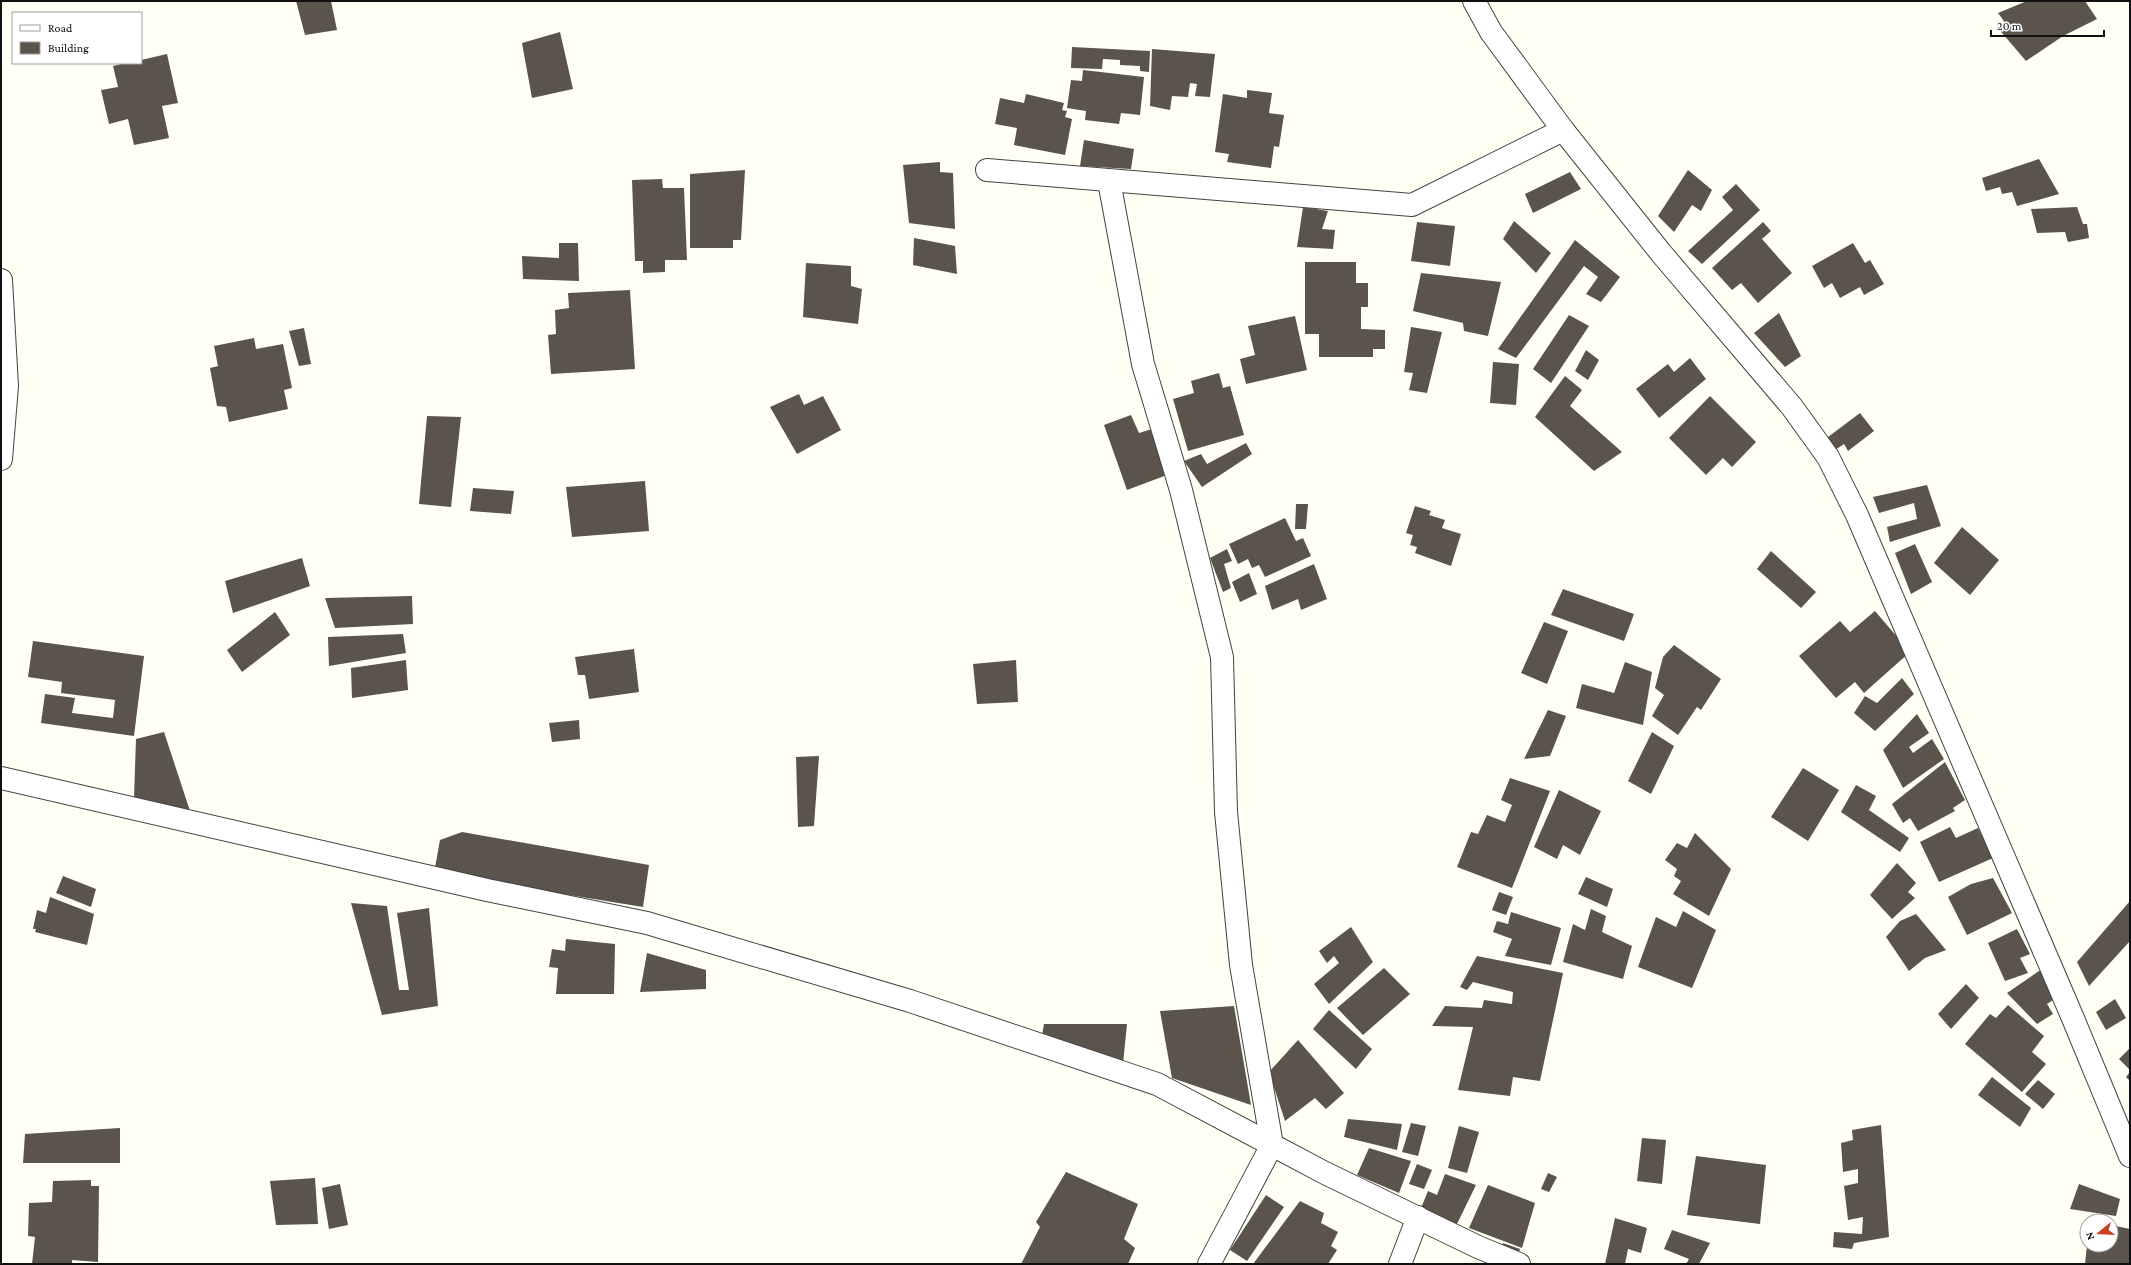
<svg xmlns="http://www.w3.org/2000/svg" width="2131" height="1265" font-family="'Crimson Pro',serif">
<style>
.building{fill:#5a544c}
.lines{fill:none;stroke-linecap:round;stroke-linejoin:round}
.minor-casing{stroke:#434343;stroke-width:24}
.minor{stroke:#fff;stroke-width:22}
</style>
<rect width="100%" height="100%" fill="#fffff4"/>
<g class="building">
<path d="M 296,1 L 331,1 L 337,30 L 305,35 Z"/>
<path d="M 2027,1 L 2085,1 L 2097,19 L 2063,36 L 2026,61 L 1997,27 L 2006,24 L 1998,13 Z"/>
<path d="M 560,32 L 573,89 L 532,98 L 522,43 Z"/>
<path d="M 1072,47 L 1150,51 L 1149,72 L 1140,71 L 1140,66 L 1120,65 L 1120,60 L 1103,59 L 1102,69 L 1071,68 Z"/>
<path d="M 1152,49 L 1215,54 L 1210,97 L 1195,96 L 1197,84 L 1190,83 L 1188,97 L 1172,96 L 1170,110 L 1150,106 Z"/>
<path d="M 167,54 L 178,103 L 162,106 L 169,138 L 134,145 L 128,119 L 109,124 L 101,90 L 118,87 L 113,66 L 126,63 L 141,63 L 141,60 Z"/>
<path d="M 1083,70 L 1144,77 L 1140,115 L 1121,113 L 1119,124 L 1085,120 L 1086,111 L 1067,108 L 1071,80 L 1082,81 Z"/>
<path d="M 1247,90 L 1272,93 L 1269,113 L 1284,115 L 1279,147 L 1274,146 L 1271,168 L 1227,162 L 1229,154 L 1215,152 L 1223,94 L 1247,98 Z"/>
<path d="M 1026,94 L 1064,103 L 1062,110 L 1067,111 L 1065,117 L 1072,119 L 1065,155 L 1014,145 L 1017,128 L 995,124 L 1000,98 L 1024,103 Z"/>
<path d="M 1084,140 L 1134,149 L 1131,169 L 1080,166 Z"/>
<path d="M 2039,159 L 2059,194 L 2017,206 L 2012,192 L 2002,194 L 2000,187 L 1986,191 L 1982,178 Z"/>
<path d="M 940,162 L 940,172 L 953,173 L 955,229 L 909,223 L 903,165 Z"/>
<path d="M 745,170 L 741,240 L 733,240 L 733,248 L 690,248 L 690,174 Z"/>
<path d="M 1688,170 L 1712,190 L 1701,211 L 1692,205 L 1674,232 L 1658,216 Z"/>
<path d="M 1570,172 L 1581,189 L 1533,213 L 1525,194 Z"/>
<path d="M 662,179 L 663,188 L 684,188 L 687,260 L 665,260 L 665,272 L 643,273 L 643,261 L 635,261 L 632,180 Z"/>
<path d="M 1736,184 L 1760,210 L 1702,264 L 1688,251 L 1733,210 L 1722,197 Z"/>
<path d="M 1303,207 L 1328,211 L 1322,229 L 1335,230 L 1333,249 L 1297,247 Z"/>
<path d="M 2077,207 L 2083,224 L 2087,224 L 2089,238 L 2068,242 L 2065,232 L 2037,233 L 2031,209 Z"/>
<path d="M 1514,221 L 1551,253 L 1536,273 L 1503,239 Z"/>
<path d="M 1417,222 L 1455,226 L 1450,266 L 1411,261 Z"/>
<path d="M 1763,222 L 1771,231 L 1762,239 L 1792,273 L 1758,303 L 1741,283 L 1732,290 L 1712,268 Z"/>
<path d="M 914,238 L 955,246 L 957,274 L 913,265 Z"/>
<path d="M 1575,240 L 1620,277 L 1601,302 L 1586,294 L 1598,277 L 1584,266 L 1516,358 L 1498,349 Z"/>
<path d="M 559,243 L 578,243 L 579,281 L 523,279 L 522,256 L 559,258 Z"/>
<path d="M 1853,243 L 1865,263 L 1870,260 L 1884,284 L 1864,295 L 1860,287 L 1840,298 L 1832,283 L 1824,288 L 1812,266 Z"/>
<path d="M 1305,262 L 1356,262 L 1356,283 L 1368,283 L 1368,307 L 1361,307 L 1361,329 L 1385,330 L 1385,349 L 1373,349 L 1373,357 L 1319,357 L 1319,334 L 1305,334 Z"/>
<path d="M 806,263 L 851,266 L 851,286 L 862,289 L 858,324 L 803,317 Z"/>
<path d="M 1421,273 L 1501,282 L 1488,336 L 1464,331 L 1463,323 L 1413,311 Z"/>
<path d="M 630,290 L 635,369 L 551,374 L 548,335 L 556,334 L 555,310 L 569,308 L 568,293 Z"/>
<path d="M 1779,313 L 1801,356 L 1785,367 L 1754,333 Z"/>
<path d="M 1569,315 L 1589,326 L 1551,383 L 1533,369 Z"/>
<path d="M 1295,316 L 1307,370 L 1246,384 L 1240,359 L 1255,355 L 1248,326 Z"/>
<path d="M 1411,327 L 1442,332 L 1427,393 L 1409,390 L 1413,373 L 1404,372 Z"/>
<path d="M 304,328 L 311,364 L 299,366 L 289,331 Z"/>
<path d="M 254,338 L 256,349 L 283,344 L 292,388 L 284,390 L 288,409 L 229,422 L 226,407 L 217,406 L 210,368 L 218,366 L 214,346 Z"/>
<path d="M 1586,350 L 1599,360 L 1588,380 L 1575,371 Z"/>
<path d="M 1690,358 L 1706,379 L 1659,418 L 1636,389 L 1668,364 L 1674,372 Z"/>
<path d="M 1493,362 L 1519,364 L 1516,405 L 1490,403 Z"/>
<path d="M 1219,373 L 1223,388 L 1230,386 L 1244,435 L 1188,451 L 1173,399 L 1194,393 L 1191,381 Z"/>
<path d="M 1565,376 L 1582,390 L 1570,406 L 1622,452 L 1594,471 L 1535,417 Z"/>
<path d="M 799,394 L 804,405 L 823,396 L 841,430 L 797,454 L 770,407 Z"/>
<path d="M 1710,396 L 1756,442 L 1732,467 L 1723,458 L 1706,475 L 1669,438 Z"/>
<path d="M 1860,413 L 1874,431 L 1848,451 L 1844,444 L 1835,450 L 1828,437 Z"/>
<path d="M 1131,415 L 1139,433 L 1152,429 L 1167,475 L 1127,490 L 1104,425 Z"/>
<path d="M 427,416 L 461,417 L 451,507 L 419,504 Z"/>
<path d="M 1246,443 L 1252,454 L 1202,487 L 1184,461 L 1201,454 L 1207,464 Z"/>
<path d="M 645,481 L 649,531 L 572,537 L 566,487 Z"/>
<path d="M 1927,485 L 1941,526 L 1890,542 L 1887,527 L 1917,519 L 1914,503 L 1879,513 L 1873,497 Z"/>
<path d="M 473,488 L 514,491 L 511,514 L 470,511 Z"/>
<path d="M 1296,504 L 1308,504 L 1306,529 L 1295,529 Z"/>
<path d="M 1415,506 L 1431,511 L 1429,515 L 1445,520 L 1442,528 L 1461,534 L 1451,566 L 1415,553 L 1417,547 L 1410,545 L 1413,535 L 1406,533 Z"/>
<path d="M 1285,518 L 1296,541 L 1303,538 L 1311,556 L 1265,577 L 1259,565 L 1252,568 L 1248,559 L 1238,564 L 1229,544 Z"/>
<path d="M 1962,527 L 1999,560 L 1970,595 L 1934,563 Z"/>
<path d="M 1915,544 L 1932,582 L 1911,594 L 1895,553 Z"/>
<path d="M 1227,549 L 1232,561 L 1224,564 L 1231,588 L 1223,592 L 1210,558 Z"/>
<path d="M 1771,551 L 1816,592 L 1801,608 L 1757,569 Z"/>
<path d="M 302,558 L 310,586 L 233,613 L 225,581 Z"/>
<path d="M 1314,564 L 1327,599 L 1301,610 L 1298,599 L 1272,610 L 1265,586 Z"/>
<path d="M 1249,573 L 1257,594 L 1240,602 L 1232,582 Z"/>
<path d="M 1563,589 L 1634,614 L 1624,641 L 1551,615 Z"/>
<path d="M 412,596 L 413,624 L 335,628 L 325,598 Z"/>
<path d="M 1875,611 L 1910,652 L 1864,693 L 1855,682 L 1836,698 L 1799,656 L 1840,621 L 1850,632 Z"/>
<path d="M 275,612 L 290,635 L 242,672 L 227,650 Z"/>
<path d="M 1544,622 L 1568,631 L 1547,684 L 1521,673 Z"/>
<path d="M 403,634 L 406,653 L 329,666 L 328,637 Z"/>
<path d="M 33,641 L 144,656 L 134,736 L 41,723 L 45,694 L 75,698 L 72,713 L 113,718 L 115,700 L 61,693 L 62,682 L 28,677 Z"/>
<path d="M 1674,645 L 1721,679 L 1701,710 L 1697,707 L 1678,735 L 1652,716 L 1664,695 L 1655,688 L 1663,657 Z"/>
<path d="M 634,649 L 639,692 L 589,699 L 585,675 L 578,675 L 575,657 Z"/>
<path d="M 406,660 L 408,690 L 352,698 L 351,668 Z"/>
<path d="M 1016,660 L 1018,702 L 977,704 L 973,664 Z"/>
<path d="M 1625,662 L 1652,672 L 1643,725 L 1576,708 L 1582,684 L 1614,693 Z"/>
<path d="M 1902,678 L 1914,694 L 1875,731 L 1854,713 L 1865,696 L 1877,703 Z"/>
<path d="M 1548,710 L 1566,716 L 1550,756 L 1524,759 Z"/>
<path d="M 1917,714 L 1929,733 L 1909,747 L 1913,753 L 1932,739 L 1944,759 L 1903,788 L 1883,750 Z"/>
<path d="M 579,720 L 580,739 L 552,742 L 549,723 Z"/>
<path d="M 164,732 L 191,814 L 134,798 L 136,739 Z"/>
<path d="M 1652,732 L 1674,746 L 1651,794 L 1628,781 Z"/>
<path d="M 819,756 L 814,826 L 798,827 L 796,757 Z"/>
<path d="M 1945,762 L 1965,800 L 1953,808 L 1955,811 L 1918,831 L 1910,818 L 1903,823 L 1892,804 Z"/>
<path d="M 1803,768 L 1839,790 L 1808,841 L 1771,817 Z"/>
<path d="M 1510,778 L 1550,791 L 1512,888 L 1457,867 L 1471,832 L 1478,834 L 1487,815 L 1505,822 L 1512,805 L 1501,800 Z"/>
<path d="M 1856,785 L 1876,796 L 1869,810 L 1909,838 L 1900,852 L 1841,812 Z"/>
<path d="M 1559,790 L 1601,811 L 1580,855 L 1563,845 L 1557,859 L 1534,847 Z"/>
<path d="M 1950,827 L 1956,838 L 1978,828 L 1993,858 L 1939,882 L 1920,842 Z"/>
<path d="M 462,832 L 649,865 L 643,907 L 434,873 L 440,840 Z"/>
<path d="M 1695,833 L 1731,869 L 1709,916 L 1673,894 L 1681,881 L 1674,876 L 1677,869 L 1665,860 L 1677,843 L 1687,848 Z"/>
<path d="M 1897,863 L 1916,883 L 1908,892 L 1915,898 L 1892,919 L 1870,895 Z"/>
<path d="M 63,876 L 96,889 L 91,907 L 56,893 Z"/>
<path d="M 1586,877 L 1613,889 L 1607,907 L 1578,894 Z"/>
<path d="M 1993,878 L 2012,913 L 1967,935 L 1948,897 L 1971,884 Z"/>
<path d="M 1499,892 L 1513,897 L 1506,915 L 1492,910 Z"/>
<path d="M 50,897 L 94,914 L 87,945 L 35,932 L 36,929 L 33,929 L 37,910 L 46,913 Z"/>
<path d="M 2130,901 L 2130,941 L 2089,986 L 2077,962 Z"/>
<path d="M 351,903 L 387,906 L 399,990 L 409,990 L 397,913 L 429,908 L 438,1006 L 382,1015 Z"/>
<path d="M 1591,909 L 1606,916 L 1602,932 L 1632,946 L 1623,979 L 1563,962 L 1573,924 L 1585,930 Z"/>
<path d="M 1683,911 L 1716,930 L 1692,988 L 1638,967 L 1656,917 L 1676,927 Z"/>
<path d="M 1511,912 L 1561,928 L 1551,965 L 1505,956 L 1512,939 L 1493,932 L 1497,921 L 1508,924 Z"/>
<path d="M 1916,914 L 1946,950 L 1925,958 L 1909,971 L 1886,937 L 1900,921 Z"/>
<path d="M 1351,927 L 1373,962 L 1329,1004 L 1314,984 L 1339,963 L 1334,956 L 1327,963 L 1319,951 Z"/>
<path d="M 2017,929 L 2030,954 L 2020,958 L 2028,973 L 2005,981 L 1988,943 Z"/>
<path d="M 566,939 L 615,944 L 614,994 L 556,994 L 558,968 L 549,967 L 552,949 L 565,951 Z"/>
<path d="M 647,953 L 706,970 L 706,989 L 640,992 Z"/>
<path d="M 1477,956 L 1563,973 L 1540,1081 L 1513,1077 L 1510,1096 L 1458,1090 L 1473,1027 L 1432,1026 L 1445,1006 L 1482,1008 L 1484,1000 L 1512,1004 L 1513,992 L 1473,982 L 1467,990 L 1460,987 Z"/>
<path d="M 1384,968 L 1410,994 L 1363,1035 L 1337,1008 Z"/>
<path d="M 2042,969 L 2056,998 L 2047,1004 L 2053,1014 L 2037,1024 L 2007,993 Z"/>
<path d="M 1966,984 L 1979,998 L 1951,1029 L 1938,1014 Z"/>
<path d="M 2115,999 L 2126,1018 L 2106,1030 L 2096,1012 Z"/>
<path d="M 2008,1005 L 2044,1036 L 2032,1052 L 2046,1064 L 2022,1092 L 1965,1044 L 1990,1014 L 1996,1018 Z"/>
<path d="M 1234,1006 L 1251,1105 L 1172,1078 L 1160,1011 Z"/>
<path d="M 1329,1010 L 1372,1049 L 1356,1069 L 1313,1029 Z"/>
<path d="M 1044,1024 L 1127,1024 L 1123,1064 L 1041,1041 Z"/>
<path d="M 1298,1040 L 1344,1093 L 1326,1109 L 1315,1098 L 1285,1121 L 1269,1072 Z"/>
<path d="M 2130,1048 L 2130,1070 L 2119,1059 Z"/>
<path d="M 2130,1072 L 2130,1081 L 2126,1077 Z"/>
<path d="M 1992,1077 L 2031,1108 L 2020,1127 L 1978,1095 Z"/>
<path d="M 2038,1080 L 2055,1094 L 2043,1109 L 2025,1094 Z"/>
<path d="M 1348,1119 L 1402,1124 L 1397,1150 L 1344,1137 Z"/>
<path d="M 1411,1123 L 1426,1126 L 1418,1156 L 1402,1152 Z"/>
<path d="M 1881,1125 L 1889,1237 L 1854,1243 L 1852,1249 L 1833,1247 L 1834,1232 L 1862,1234 L 1863,1217 L 1848,1220 L 1844,1186 L 1858,1183 L 1858,1169 L 1843,1172 L 1841,1143 L 1853,1140 L 1852,1130 Z"/>
<path d="M 1459,1126 L 1479,1132 L 1467,1173 L 1448,1168 Z"/>
<path d="M 120,1128 L 120,1163 L 23,1163 L 25,1134 Z"/>
<path d="M 1642,1138 L 1666,1140 L 1662,1184 L 1637,1181 Z"/>
<path d="M 1369,1148 L 1411,1161 L 1399,1193 L 1357,1175 Z"/>
<path d="M 1696,1156 L 1766,1165 L 1760,1224 L 1687,1215 Z"/>
<path d="M 1417,1164 L 1432,1170 L 1424,1189 L 1409,1184 Z"/>
<path d="M 1066,1172 L 1138,1204 L 1124,1239 L 1135,1248 L 1128,1264 L 1021,1264 L 1040,1227 L 1036,1222 Z"/>
<path d="M 1548,1173 L 1557,1177 L 1549,1192 L 1541,1189 Z"/>
<path d="M 1445,1174 L 1476,1185 L 1456,1226 L 1421,1208 L 1428,1191 L 1437,1195 Z"/>
<path d="M 315,1178 L 318,1224 L 276,1225 L 270,1181 Z"/>
<path d="M 91,1180 L 91,1186 L 99,1186 L 98,1262 L 72,1260 L 72,1264 L 32,1264 L 35,1237 L 28,1236 L 29,1203 L 52,1202 L 53,1181 Z"/>
<path d="M 340,1184 L 348,1225 L 329,1229 L 322,1188 Z"/>
<path d="M 2079,1184 L 2120,1199 L 2116,1216 L 2070,1209 Z"/>
<path d="M 1488,1185 L 1535,1203 L 1522,1248 L 1469,1228 Z"/>
<path d="M 1266,1195 L 1284,1207 L 1247,1261 L 1230,1250 Z"/>
<path d="M 1300,1201 L 1324,1213 L 1321,1223 L 1338,1232 L 1331,1246 L 1337,1250 L 1328,1264 L 1253,1264 Z"/>
<path d="M 1615,1218 L 1647,1228 L 1641,1253 L 1628,1249 L 1625,1264 L 1605,1264 Z"/>
<path d="M 2111,1225 L 2130,1229 L 2130,1264 L 2085,1264 L 2087,1245 L 2111,1245 Z"/>
<path d="M 1672,1230 L 1710,1243 L 1699,1264 L 1686,1264 L 1689,1259 L 1664,1249 Z"/>
<path d="M 1503,1243 L 1520,1249 L 1516,1261 L 1499,1254 Z"/>
</g>
<g class="lines">
<g class="minor-casing">
<g id="minor">
<path d="M 1474,1 L 1491,32 L 1563,130 L 1661,253 L 1792,407 L 1828,457 L 1857,515 L 2072,1016 L 2130,1156"/>
<path d="M 987,170 L 1412,205 L 1563,130"/>
<path d="M 1109,181 L 1143,364 L 1181,490 L 1222,657 L 1226,812 L 1241,965 L 1272,1145 L 1209,1264"/>
<path d="M 1,280 L 7,386 L 1,459"/>
<path d="M 1,778 L 487,890 L 647,923 L 910,1001 L 1157,1084 L 1325,1173 L 1478,1247 L 1519,1264"/>
<path d="M 1400,1264 L 1418,1217"/>
</g>
</g>
<use href="#minor" class="minor"/>
</g>
<rect width="2131" height="1265" fill="none" stroke="#101010" stroke-width="4"/>
<rect x="12" y="12" width="130" height="52" fill="#ffffff" stroke="#9f9f9f"/>
<rect x="20" y="25" width="20" height="6" fill="#ffffff" stroke="#9f9f9f"/>
<text x="48" y="32" font-size="12" fill="#101010">Road</text>
<rect x="20" y="42" width="20" height="12" fill="#5a544c" stroke="#9f9f9f"/>
<text x="48" y="52" font-size="12" fill="#101010">Building</text>
<g transform="translate(2099 1233) rotate(252)"><circle r="19" fill="#ffffff" stroke="#9f9f9f"/>
<path d="M0-3L7 15L0 10L-7 15Z" fill="#c73e22"/>
<text y="-6" font-size="11" font-weight="bold" text-anchor="middle" fill="#101010">N</text>
</g>
<path d="M1991 30v6h113v-6" fill="none" stroke="#101010" stroke-width="2"/>
<text x="1997" y="30" font-size="12" fill="#101010" stroke="#ffffff" stroke-width="3" paint-order="stroke">20 m</text>
</svg>
